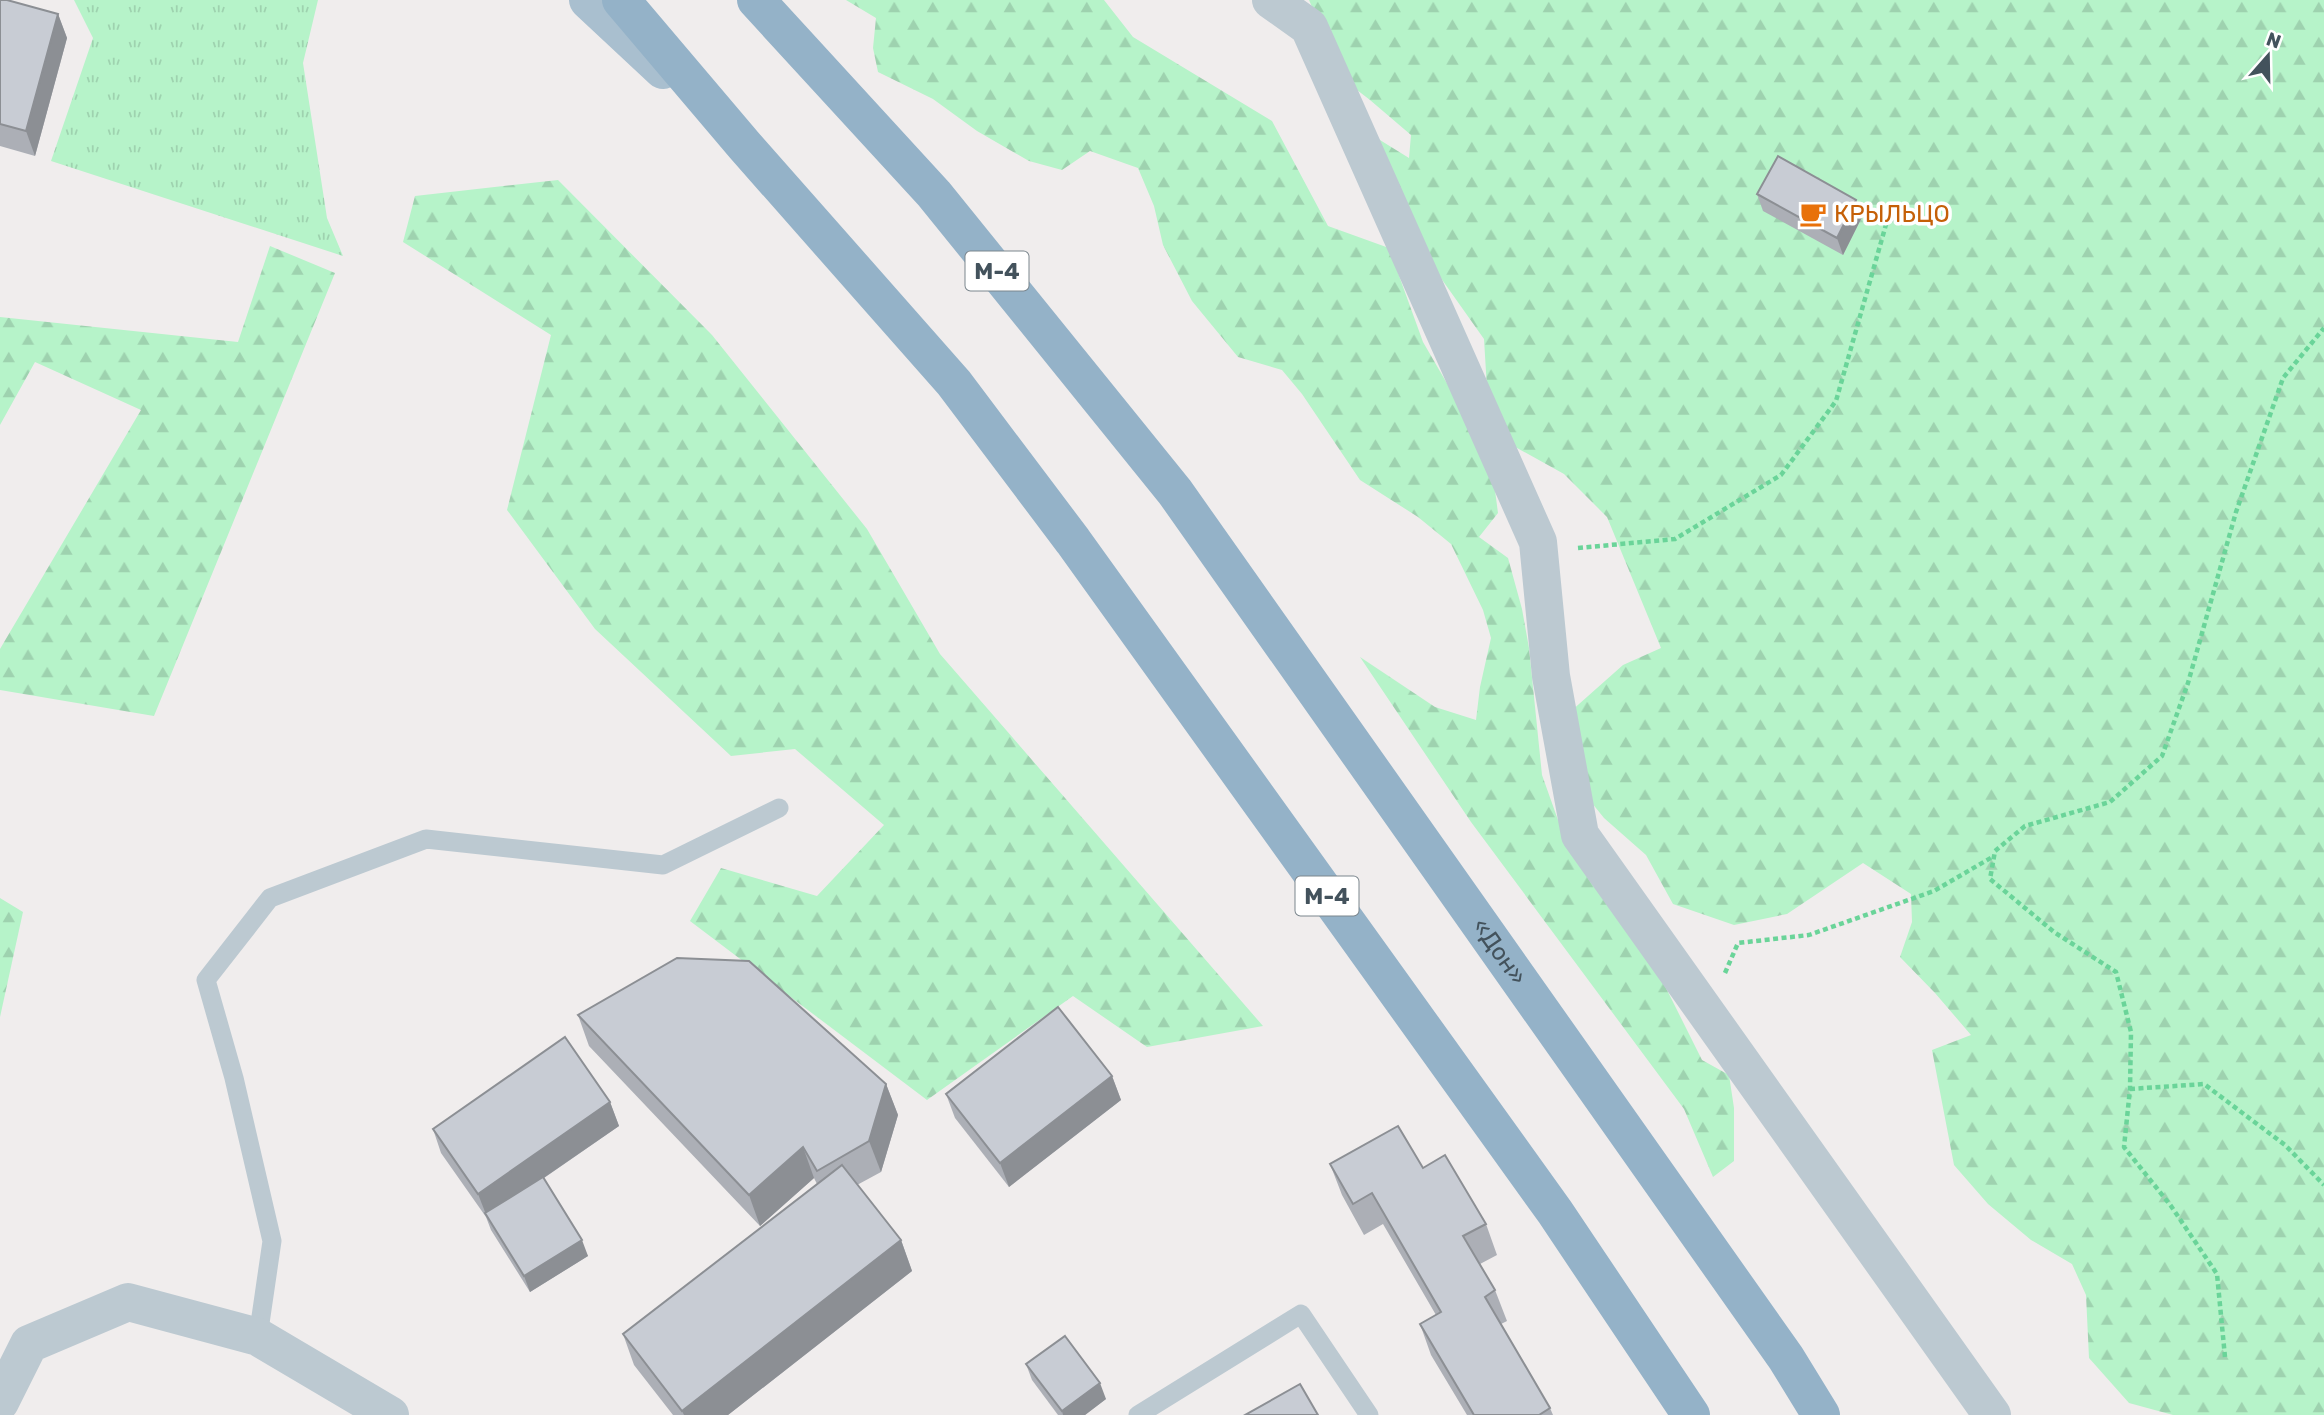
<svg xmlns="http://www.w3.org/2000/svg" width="2324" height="1415" font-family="Rubik,sans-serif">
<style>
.grass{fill:url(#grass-tufts)}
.forest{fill:url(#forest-firs)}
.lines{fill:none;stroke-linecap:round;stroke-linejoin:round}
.path{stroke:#6ad499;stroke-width:4.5;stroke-dasharray:5 3.5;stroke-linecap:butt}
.service{stroke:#bcc9d1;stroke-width:19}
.minor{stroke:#bcc9d1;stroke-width:38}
.primary{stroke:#a9bfcf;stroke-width:38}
.trunk{stroke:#94b2c8;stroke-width:38}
.wall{fill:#acafb6}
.shaded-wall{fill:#8c8f94}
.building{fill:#c8ccd4;stroke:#8c8f94;stroke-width:2}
.labels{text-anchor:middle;stroke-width:7;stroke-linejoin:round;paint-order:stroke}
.shield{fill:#fff;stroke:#7b868d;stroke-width:2}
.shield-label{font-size:23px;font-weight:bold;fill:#43525c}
.food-label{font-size:24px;fill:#c56008;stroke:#fff;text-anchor:start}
.street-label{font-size:24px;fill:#43525c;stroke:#fff}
</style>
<defs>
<pattern id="grass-tufts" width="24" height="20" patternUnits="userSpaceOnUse" patternTransform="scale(1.75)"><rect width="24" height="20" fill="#b6f3c9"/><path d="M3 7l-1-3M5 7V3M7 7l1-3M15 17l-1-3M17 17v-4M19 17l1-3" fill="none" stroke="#9ed2af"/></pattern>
<pattern id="forest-firs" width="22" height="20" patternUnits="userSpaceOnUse" patternTransform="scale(1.75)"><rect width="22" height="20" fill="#b6f3c9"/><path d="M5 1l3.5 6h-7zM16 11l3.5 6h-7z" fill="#9ed2af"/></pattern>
</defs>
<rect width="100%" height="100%" fill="#f0eded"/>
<path class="grass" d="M 74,0 L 318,0 L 303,63 L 327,218 L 343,256 L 51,161 L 93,38 Z"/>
<g class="forest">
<path d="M 846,0 L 1104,0 L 1133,37 L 1272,121 L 1328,226 L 1389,248 L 1423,342 L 1463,411 L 1493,475 L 1498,513 L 1479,537 L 1508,558 L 1522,609 L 1529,648 L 1542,775 L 1558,820 L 1665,986 L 1702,1060 L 1729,1075 L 1734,1108 L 1734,1161 L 1713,1177 L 1684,1109 L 1471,822 L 1360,657 L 1435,707 L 1476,720 L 1480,687 L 1491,638 L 1483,610 L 1451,544 L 1418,517 L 1360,480 L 1302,394 L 1282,370 L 1238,357 L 1192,301 L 1163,245 L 1154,206 L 1138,168 L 1090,151 L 1062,170 L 1029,161 L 977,131 L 933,99 L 878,72 L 873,48 L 876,18 Z"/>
<path d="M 1309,0 L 2324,0 L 2324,1415 L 2173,1415 L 2129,1403 L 2089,1358 L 2086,1295 L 2072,1264 L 2031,1240 L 1988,1204 L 1954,1165 L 1932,1050 L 1971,1035 L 1935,993 L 1900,957 L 1912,922 L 1911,894 L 1863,863 L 1787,914 L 1734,925 L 1673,904 L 1646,855 L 1604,818 L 1583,792 L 1570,712 L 1623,665 L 1661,648 L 1607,517 L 1564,474 L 1501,439 L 1488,405 L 1484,339 L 1438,274 L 1367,132 L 1409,158 L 1411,135 L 1370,100 L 1335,73 L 1327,42 Z"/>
<path d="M 558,180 L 712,335 L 867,529 L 940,654 L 1263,1026 L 1147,1047 L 1073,996 L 927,1100 L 690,921 L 721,868 L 817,896 L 884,825 L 795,749 L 731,756 L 595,629 L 507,510 L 551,335 L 403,242 L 415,196 Z"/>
<path d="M 270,246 L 335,273 L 154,716 L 0,690 L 0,649 L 141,410 L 35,362 L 0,425 L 0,317 L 238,342 Z"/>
<path d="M 0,898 L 23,912 L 0,1017 Z"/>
</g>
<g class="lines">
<g class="path">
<path d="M 1578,548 L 1675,539 L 1781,475 L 1836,401 L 1889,214"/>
<path d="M 1725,973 L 1738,943 L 1809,935 L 1934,891 L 1994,856"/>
<path d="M 2130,1089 L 2204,1084 L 2285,1145 L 2324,1185"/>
<path d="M 2225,1357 L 2217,1274 L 2171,1206 L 2124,1147 L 2130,1089 L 2131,1032 L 2116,972 L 2054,932 L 1990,879 L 1995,851 L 2025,826 L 2110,802 L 2162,756 L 2188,683 L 2236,512 L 2283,378 L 2324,328"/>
</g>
<g class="service">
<path d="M 258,1337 L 272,1241 L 234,1078 L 206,980 L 270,898 L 426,839 L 663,865 L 779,808"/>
<path d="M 1138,1415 L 1301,1314 L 1369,1415"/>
</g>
<g class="minor">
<path d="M 1271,0 L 1309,27 L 1538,542 L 1551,676 L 1580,835 L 1992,1415"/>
<path d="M 0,1402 L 29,1344 L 128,1302 L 258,1337 L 390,1415"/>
</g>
<path class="primary" d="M 588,0 L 663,70"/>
<g class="trunk">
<path d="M 621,0 L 744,145 L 954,383 L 1073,541 L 1555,1212 L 1691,1415"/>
<path id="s1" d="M 756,0 L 934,194 L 1175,492 L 1786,1358 L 1821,1415"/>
</g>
</g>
<g class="wall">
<path d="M 0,0 L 58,14 L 67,38 L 35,156 L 0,146 Z"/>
<path d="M 1757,194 L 1856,200 L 1862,217 L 1843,255 L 1763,211 Z"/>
<path d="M 578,1015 L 886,1084 L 898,1115 L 881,1172 L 857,1185 L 901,1240 L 912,1271 L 728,1415 L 673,1415 L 634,1365 L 623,1334 L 817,1184 L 814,1178 L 760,1226 L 589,1046 Z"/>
<path d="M 1112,1076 L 1121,1100 L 1009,1187 L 955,1118 L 946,1094 Z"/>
<path d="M 610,1102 L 619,1126 L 544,1178 L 588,1256 L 530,1292 L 491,1230 L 486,1217 L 441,1153 L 433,1129 Z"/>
<path d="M 1330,1164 L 1423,1168 L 1486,1224 L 1497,1255 L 1480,1264 L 1495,1290 L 1507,1321 L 1501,1324 L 1550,1408 L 1553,1415 L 1467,1415 L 1431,1355 L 1420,1324 L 1436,1315 L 1383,1224 L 1364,1235 L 1342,1195 Z"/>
<path d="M 1026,1364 L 1106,1399 L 1085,1415 L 1058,1415 L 1032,1380 Z"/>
</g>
<g class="shaded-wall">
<path d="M 58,14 L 67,38 L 35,156 L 26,131 Z"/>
<path d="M 1856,200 L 1862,217 L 1843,255 L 1837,238 Z"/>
<path d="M 1112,1076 L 1121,1100 L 1009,1187 L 1000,1163 Z"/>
<path d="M 886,1084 L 898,1115 L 881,1172 L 869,1141 Z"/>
<path d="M 610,1102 L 619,1126 L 487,1217 L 478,1194 Z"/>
<path d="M 803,1147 L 814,1178 L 760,1226 L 749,1195 Z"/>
<path d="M 582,1240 L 588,1256 L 530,1292 L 524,1276 Z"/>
<path d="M 901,1240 L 912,1271 L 728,1415 L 684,1415 L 682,1411 Z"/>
<path d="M 1100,1383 L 1106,1399 L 1085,1415 L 1063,1415 L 1062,1411 Z"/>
</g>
<g class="building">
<path d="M 0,0 L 7,0 L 58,14 L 26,131 L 0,124 Z"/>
<path d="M 1778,156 L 1856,200 L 1837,238 L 1757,194 Z"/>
<path d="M 677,958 L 749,961 L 886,1084 L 869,1141 L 817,1171 L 803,1147 L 749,1195 L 578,1015 Z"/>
<path d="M 1058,1007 L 1112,1076 L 1000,1163 L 946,1094 Z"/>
<path d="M 565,1037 L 610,1102 L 478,1194 L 433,1129 Z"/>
<path d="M 1398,1126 L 1423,1168 L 1445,1155 L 1486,1224 L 1463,1236 L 1495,1290 L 1485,1297 L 1550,1408 L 1539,1415 L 1474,1415 L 1420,1324 L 1441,1312 L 1372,1193 L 1353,1204 L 1330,1164 Z"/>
<path d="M 842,1165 L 901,1240 L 682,1411 L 623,1334 Z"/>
<path d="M 543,1177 L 582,1240 L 524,1276 L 485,1213 Z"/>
<path d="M 1065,1336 L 1100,1383 L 1062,1411 L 1026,1364 Z"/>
<path d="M 1300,1384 L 1318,1415 L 1245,1415 Z"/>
</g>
<defs>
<g id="cafe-bare" transform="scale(2.1)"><path d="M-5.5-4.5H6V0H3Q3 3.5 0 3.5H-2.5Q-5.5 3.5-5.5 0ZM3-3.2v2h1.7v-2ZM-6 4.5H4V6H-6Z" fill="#e8710a" stroke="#fff" stroke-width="2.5" paint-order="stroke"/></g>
</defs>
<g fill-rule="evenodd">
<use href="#cafe-bare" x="1813" y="214"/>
</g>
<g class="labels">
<g class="shield">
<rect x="965.5" y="251.5" width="63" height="39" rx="5"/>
<rect x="1295.5" y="876.5" width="63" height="39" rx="5"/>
</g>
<g class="shield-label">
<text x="997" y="279">М-4</text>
<text x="1327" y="904">М-4</text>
</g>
<g class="food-label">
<text x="1834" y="222">КРЫЛЬЦО</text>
</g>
<g class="street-label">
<text dy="8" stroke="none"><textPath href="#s1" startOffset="1209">«Дон»</textPath></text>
</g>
</g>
<g transform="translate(2268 56) rotate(20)" stroke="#ffffff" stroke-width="5" paint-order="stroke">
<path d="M0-5L12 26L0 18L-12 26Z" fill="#43525c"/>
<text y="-10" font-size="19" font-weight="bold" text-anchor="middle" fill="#43525c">N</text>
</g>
</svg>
